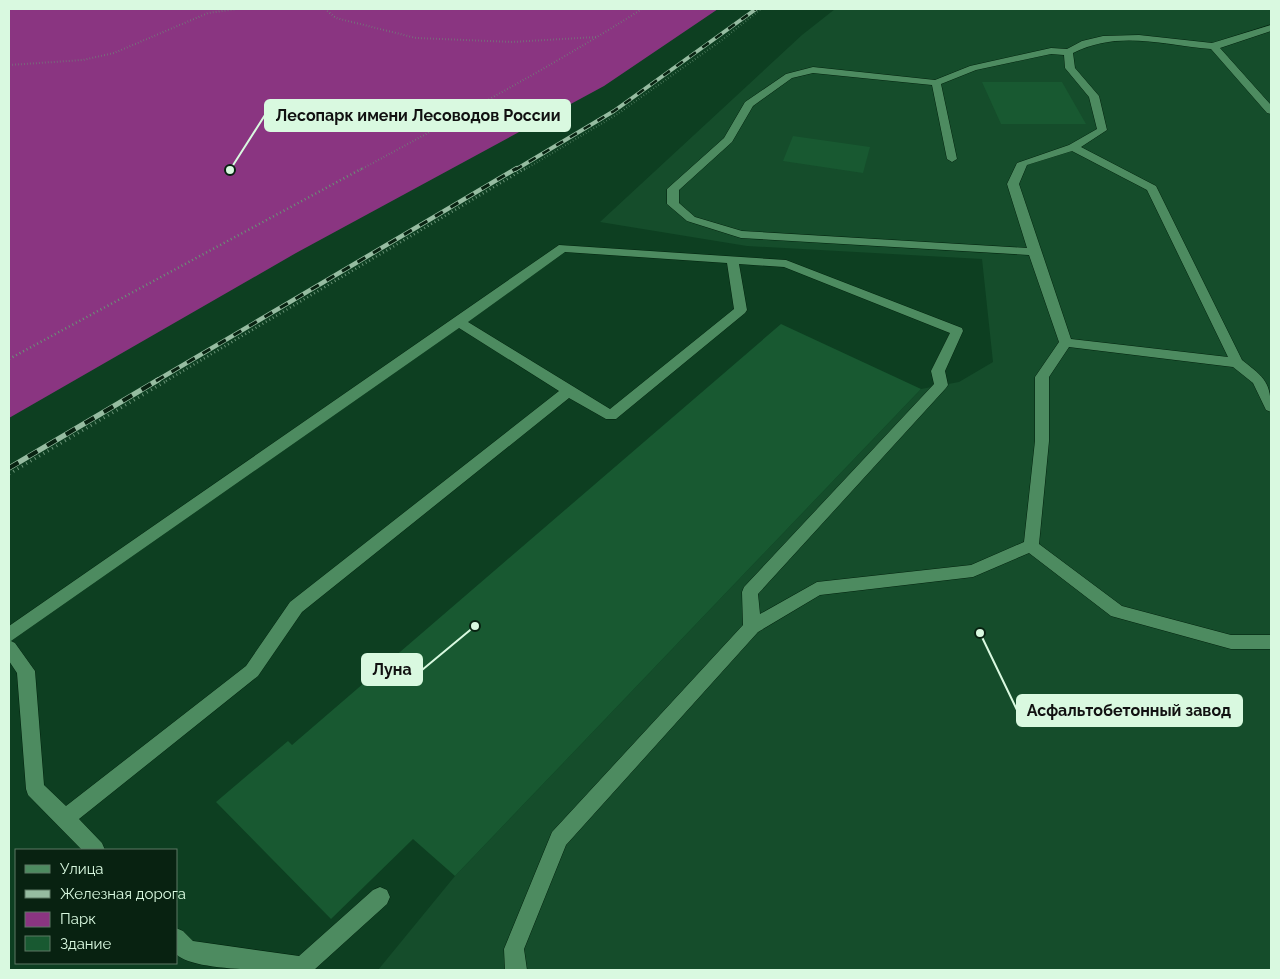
<svg xmlns="http://www.w3.org/2000/svg" width="1280" height="979" font-family="Raleway,sans-serif">
<style>
.built{fill:#154d2b}
.green{fill:#8a3581}
.building{fill:#185931}
.lines{fill:none;stroke-linecap:round;stroke-linejoin:round}
.minor-casing{stroke:#02230e;stroke-width:1}
.path-far2{stroke:#699377;stroke-width:2;stroke-dasharray:0.5 2.5;stroke-linecap:butt}
.path-far1{stroke:#699377;stroke-width:2.5;stroke-dasharray:1 3;stroke-linecap:butt}
.path{stroke:#699377;stroke-width:3;stroke-dasharray:1 4;stroke-linecap:butt}
.minor{fill:#4d8b60;fill-rule:evenodd}
.rail-far2-casing{stroke:#96bca1;stroke-width:4}
.rail-far1-casing{stroke:#96bca1;stroke-width:4.5}
.rail-casing{stroke:#96bca1;stroke-width:5.5}
.rail-far2{stroke:#082211;stroke-width:2.5;stroke-dasharray:8;stroke-linecap:butt}
.rail-far1{stroke:#082211;stroke-width:3;stroke-dasharray:9;stroke-linecap:butt}
.rail{stroke:#082211;stroke-width:4;stroke-dasharray:11;stroke-linecap:butt}
.leader{fill:none;stroke:#d9f9e0;stroke-width:2}
.callout-dot{fill:#d9f9e0;stroke:#082211;stroke-width:2}
.callout{fill:#d9f9e0;stroke:#d9f9e0;stroke-width:2}
.callout-label{font-size:16px;text-anchor:middle;font-weight:bold;fill:#111}
</style>
<rect width="100%" height="100%" fill="#0d3f21"/>
<path class="built" d="M 835,9 L 1271,9 L 1271,970 L 378,970 L 455,876 L 921,389 L 959,382 L 993,362 L 982,259 L 747,246 L 600,222 L 802,35 Z"/>
<path class="green" d="M 9,9 L 718,9 L 604,86 L 296,253 L 9,418 Z"/>
<g class="building">
<path d="M 982,82 L 1062,82 L 1086,124 L 1001,124 Z"/>
<path d="M 793,136 L 870,147 L 863,173 L 783,161 Z"/>
<path d="M 781,324 L 921,389 L 455,876 L 413,839 L 331,919 L 216,802 L 288,741 L 292,745 Z"/>
</g>
<g class="lines">
<g class="minor-casing">
<g id="minor">
<path d="M 1271,25 L 1271,31 L 1220,48 L 1271,105 L 1271,114 L 1267,113 L 1211,49 C 1162,45 1119,30 1073,53 L 1075,68 L 1099,96 L 1107,130 L 1081,147 L 1156,186 L 1242,360 C 1265,378 1271,382 1271,412 L 1266,410 L 1253,383 L 1233,367 L 1069,347 L 1049,377 L 1049,441 L 1039,544 L 1122,606 L 1231,635 L 1271,635 L 1271,649 L 1231,649 L 1111,616 L 1029,553 L 973,577 L 820,595 L 758,632 L 566,845 L 524,949 L 527,970 L 505,970 L 504,949 L 552,832 L 743,625 L 742,592 L 744,587 L 934,384 L 931,371 L 950,333 L 784,267 L 739,264 L 747,310 L 745,313 L 616,419 L 606,419 L 569,398 L 302,612 L 258,676 L 79,819 L 102,843 L 105,850 L 82,850 L 28,795 L 26,789 L 17,673 L 9,661 L 9,626 L 559,245 L 786,260 L 962,328 L 963,331 L 945,371 L 948,385 L 946,388 L 758,594 L 760,614 L 817,582 L 971,565 L 1024,542 L 1035,441 L 1035,377 L 1059,342 L 1029,255 L 741,238 L 687,221 L 667,204 L 667,189 L 724,138 L 745,102 L 786,74 L 813,67 L 935,80 L 970,66 L 1051,48 L 1067,49 L 1082,41 L 1103,36 L 1139,35 L 1212,43 ZM 1051,54 L 1064,55 L 1065,68 L 1089,97 L 1097,129 L 1069,145 L 1017,163 L 1007,184 L 1027,248 L 742,231 L 695,217 L 679,203 L 679,190 L 732,142 L 753,106 L 792,78 L 813,73 L 932,85 L 947,159 L 952,162 L 957,159 L 941,84 L 976,70 ZM 1072,151 L 1147,190 L 1228,357 L 1071,339 L 1019,184 L 1027,165 ZM 565,252 L 727,263 L 734,309 L 610,409 L 468,322 ZM 459,328 L 559,391 L 290,602 L 246,666 L 66,806 L 44,785 L 35,671 L 15,643 L 11,641 Z"/>
<path d="M 380,887 L 387,890 L 390,897 L 387,904 L 314,970 C 287,970 194,973 176,954 L 176,928 L 183,931 L 193,941 L 299,956 L 373,890 Z"/>
</g>
</g>
<g class="path-far2">
<path d="M 325,9 L 336,18 L 416,38 L 512,42 L 596,37"/>
<path d="M 9,65 L 83,60 L 114,53 L 208,13 L 237,9"/>
<path d="M 360,170 C 455,118 551,67 642,9"/>
<path d="M 524,170 L 616,115 L 722,40 L 761,9"/>
</g>
<g class="path-far1">
<path d="M 9,359 L 363,168"/>
<path d="M 166,381 L 526,168"/>
</g>
<path class="path" d="M 9,474 L 168,380"/>
<use href="#minor" class="minor"/>
<g class="rail-far2-casing">
<path id="rail-far2" d="M 515,170 L 614,111 L 756,9"/>
</g>
<g class="rail-far1-casing">
<path id="rail-far1" d="M 156,381 L 517,168"/>
</g>
<g class="rail-casing">
<path id="rail" d="M 9,468 L 158,380"/>
</g>
<use href="#rail-far2" class="rail-far2"/>
<use href="#rail-far1" class="rail-far1"/>
<use href="#rail" class="rail"/>
</g>
<path class="leader" d="M230 170L265 115M475 626L422 670M980 633L1017 710"/>
<g class="callout-dot">
<circle cx="230" cy="170" r="5"/>
<circle cx="475" cy="626" r="5"/>
<circle cx="980" cy="633" r="5"/>
</g>
<g class="callout">
<rect x="265" y="100" width="305" height="31" rx="5"/>
<rect x="362" y="654" width="60" height="31" rx="5"/>
<rect x="1017" y="695" width="225" height="31" rx="5"/>
</g>
<g class="callout-label">
<text x="418" y="121">Лесопарк имени Лесоводов России</text>
<text x="392" y="675">Луна</text>
<text x="1129" y="716">Асфальтобетонный завод</text>
</g>
<rect width="1280" height="979" fill="none" stroke="#d9f9e0" stroke-width="20"/>
<rect x="15" y="849" width="162" height="115" fill="#082211" stroke="#5c7864"/>
<rect x="25" y="865" width="25" height="8" fill="#4d8b60" stroke="#5c7864"/>
<text x="60" y="874" font-size="15" fill="#d9f9e0">Улица</text>
<rect x="25" y="890" width="25" height="8" fill="#96bca1" stroke="#5c7864"/>
<text x="60" y="899" font-size="15" fill="#d9f9e0">Железная дорога</text>
<rect x="25" y="912" width="25" height="15" fill="#8a3581" stroke="#5c7864"/>
<text x="60" y="924" font-size="15" fill="#d9f9e0">Парк</text>
<rect x="25" y="936" width="25" height="15" fill="#185931" stroke="#5c7864"/>
<text x="60" y="949" font-size="15" fill="#d9f9e0">Здание</text>
</svg>
